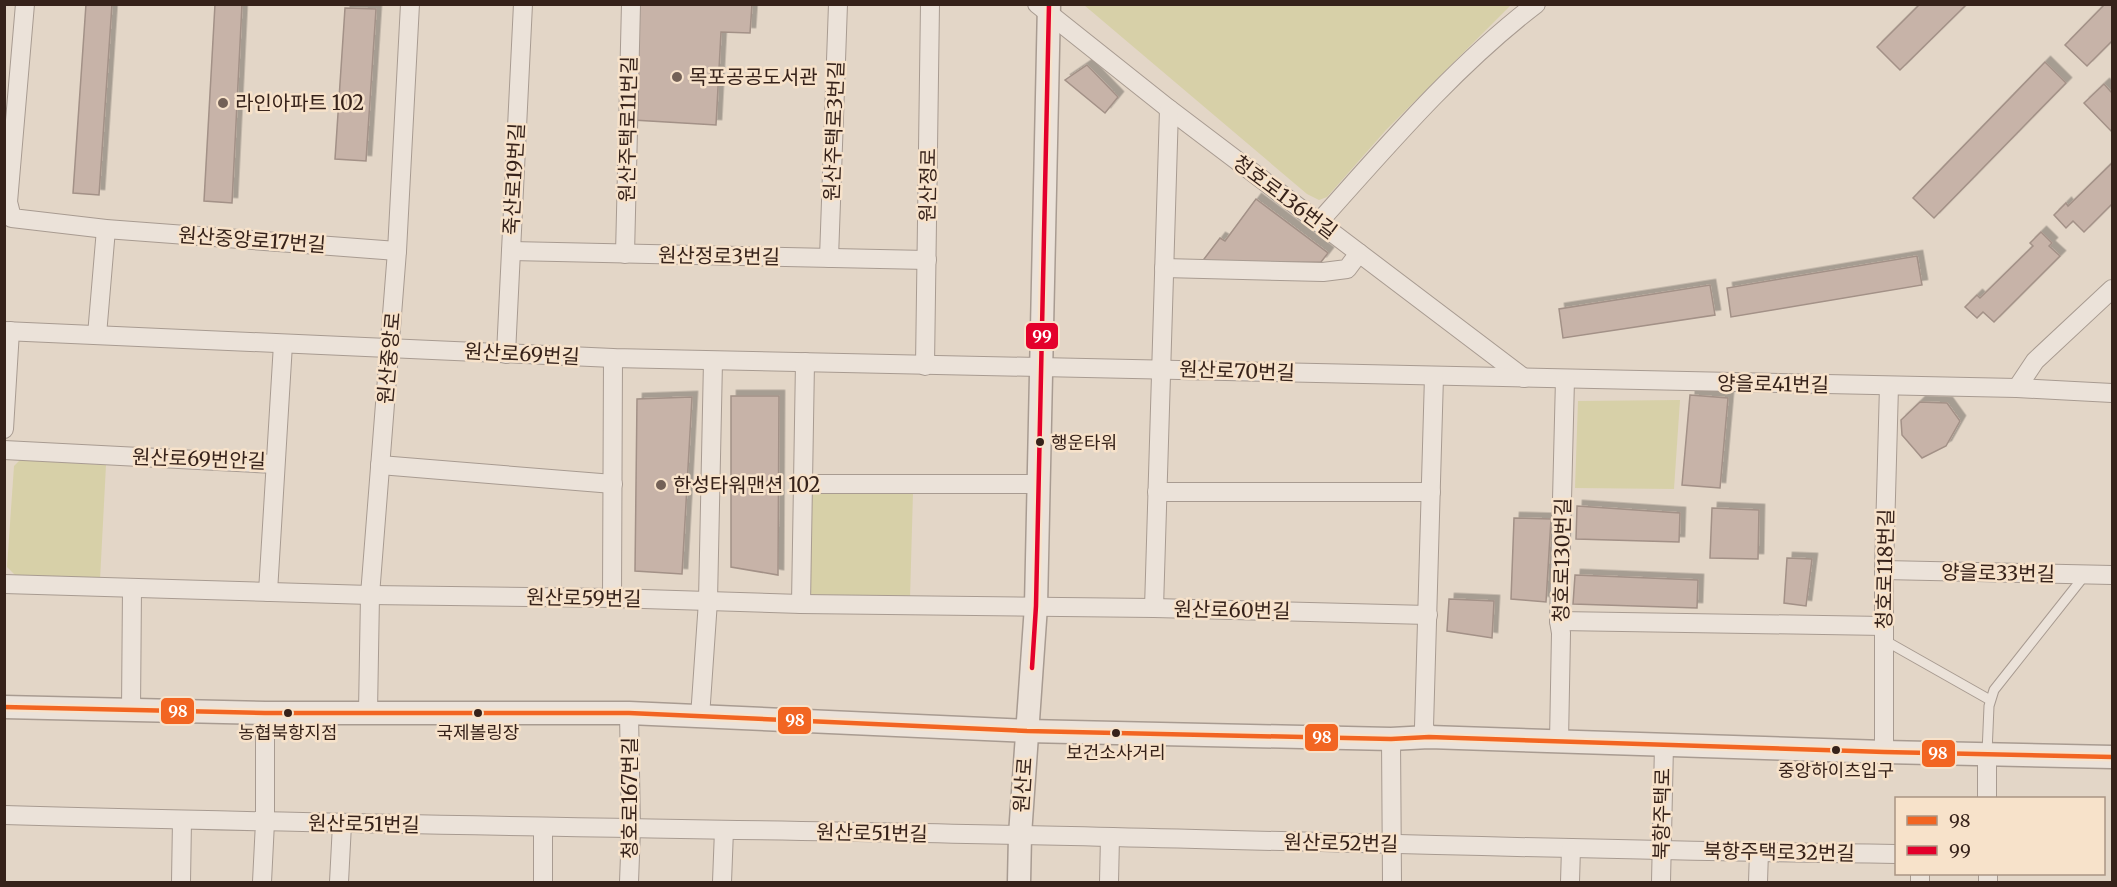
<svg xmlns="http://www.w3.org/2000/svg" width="2117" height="887" font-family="Merriweather,'Noto Sans KR',serif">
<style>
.green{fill:#d7d0a8}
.building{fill:#c7b3a8;stroke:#a39187;stroke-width:1.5;filter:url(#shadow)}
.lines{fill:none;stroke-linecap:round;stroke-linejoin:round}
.service-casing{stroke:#a89b91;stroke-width:11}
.minor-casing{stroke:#a89b91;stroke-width:20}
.tertiary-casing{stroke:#a89b91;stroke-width:25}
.service{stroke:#ebe2d9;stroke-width:9}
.minor{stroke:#ebe2d9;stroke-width:18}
.tertiary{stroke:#ebe2d9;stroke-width:22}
.bus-1-casing{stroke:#f7e2ca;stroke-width:9}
.bus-2-casing{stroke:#f7e2ca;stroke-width:9}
.bus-1{stroke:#f26522;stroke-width:4.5}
.bus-2{stroke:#e4002b;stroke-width:4.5}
.poi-dot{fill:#736157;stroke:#f7e2ca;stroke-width:2}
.bus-dot{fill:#36221a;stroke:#f7e2ca;stroke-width:2}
.labels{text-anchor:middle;stroke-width:5;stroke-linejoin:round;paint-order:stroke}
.bus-label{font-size:18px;fill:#36221a;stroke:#f7e2ca}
.poi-label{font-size:20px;fill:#36221a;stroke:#f7e2ca;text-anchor:start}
.street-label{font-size:20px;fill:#36221a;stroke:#f7e2ca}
.line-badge{stroke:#f7e2ca;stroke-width:2}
.badge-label{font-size:16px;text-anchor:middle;font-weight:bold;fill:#fff}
</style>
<defs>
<filter id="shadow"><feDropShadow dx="5.5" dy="-5.5" stdDeviation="0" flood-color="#0004"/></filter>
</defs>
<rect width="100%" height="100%" fill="#e3d6c7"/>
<g class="green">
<path d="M 1084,5 L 1511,5 L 1386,130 L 1327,197 L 1319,200 L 1307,194 Z"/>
<path d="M 1680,400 L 1674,489 L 1575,488 L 1578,401 Z"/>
<path d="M 20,460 L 106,465 L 100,580 L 15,575 L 7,567 L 14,466 Z"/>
<path d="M 816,490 L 913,492 L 910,599 L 814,597 L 808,590 L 810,498 Z"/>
</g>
<g class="building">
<path d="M 86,4 L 112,4 L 99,195 L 73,193 Z"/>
<path d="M 215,4 L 242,4 L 232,203 L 204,201 Z"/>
<path d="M 639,4 L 752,4 L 750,33 L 721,32 L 716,125 L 633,120 Z"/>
<path d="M 1920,4 L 1967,4 L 1900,70 L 1877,47 Z"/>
<path d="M 2105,4 L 2112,4 L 2112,41 L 2087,66 L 2065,45 Z"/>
<path d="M 345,8 L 376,9 L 366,161 L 335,159 Z"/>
<path d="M 2045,62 L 2066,83 L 1934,218 L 1913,198 Z"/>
<path d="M 1087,65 L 1118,97 L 1105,113 L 1065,80 Z"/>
<path d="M 2104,84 L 2112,93 L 2112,132 L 2084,103 Z"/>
<path d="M 2112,163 L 2112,204 L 2084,232 L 2073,221 L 2066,228 L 2054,215 L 2066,203 L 2068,206 Z"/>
<path d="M 1256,199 L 1328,253 L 1321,262 L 1201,263 L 1220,238 L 1225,241 Z"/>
<path d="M 2041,232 L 2052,243 L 2049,246 L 2060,256 L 1994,322 L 1983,312 L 1977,318 L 1965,307 L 1977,295 L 1980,298 L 2033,246 L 2030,243 Z"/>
<path d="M 1917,256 L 1922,285 L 1731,317 L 1727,288 Z"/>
<path d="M 1710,285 L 1715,315 L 1563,338 L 1559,309 Z"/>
<path d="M 1690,395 L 1728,398 L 1720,488 L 1682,485 Z"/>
<path d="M 731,396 L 779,396 L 778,575 L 731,567 Z"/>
<path d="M 692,397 L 682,574 L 635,571 L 637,399 Z"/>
<path d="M 1920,402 L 1947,403 L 1960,421 L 1946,446 L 1922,458 L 1902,435 L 1901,420 Z"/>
<path d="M 1577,506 L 1680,513 L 1679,542 L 1576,539 Z"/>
<path d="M 1712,508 L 1759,510 L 1758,559 L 1710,558 Z"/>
<path d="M 1514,518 L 1551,519 L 1546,602 L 1511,599 Z"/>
<path d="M 1787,558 L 1812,559 L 1806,606 L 1784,603 Z"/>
<path d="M 1575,575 L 1698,580 L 1697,608 L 1573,604 Z"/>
<path d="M 1449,599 L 1494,601 L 1492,638 L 1447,631 Z"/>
</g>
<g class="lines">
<g class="service-casing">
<g id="service">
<path d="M 1884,640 L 1990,700"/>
<path d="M 1987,753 L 1989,706 L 1994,690 L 2085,575"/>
</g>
</g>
<g class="minor-casing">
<g id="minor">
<path d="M 25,4 L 8,202 L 12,218 L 106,229 L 397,251"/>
<path d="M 1037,4 L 1169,109 L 1524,378"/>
<path d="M 1319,222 C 1387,146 1455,66 1536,4"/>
<path d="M 511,251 L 927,260"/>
<path d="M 625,254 L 631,4"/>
<path d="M 829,258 L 838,4"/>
<path d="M 1164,268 L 1323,272 L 1347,269 L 1359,253"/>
<path d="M 4,331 L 613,358 L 2017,388 L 2112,393"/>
<path d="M 97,335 L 106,229"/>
<path d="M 506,354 L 523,4"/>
<path d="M 925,366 L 930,4"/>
<path d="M 2017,388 L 2035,361 L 2112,289"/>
<path d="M 4,429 L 10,331"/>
<path d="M 4,450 L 275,464"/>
<path d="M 380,465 L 613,484"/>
<path d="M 803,484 L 1038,484"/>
<path d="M 1157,492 L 1431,492"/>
<path d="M 1884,570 L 2112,575"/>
<path d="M 4,584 L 370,595 L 612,598 L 801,604 L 1154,608 L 1428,615"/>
<path d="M 268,592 L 283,344"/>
<path d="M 612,598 L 613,358"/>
<path d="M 801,604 L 805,362"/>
<path d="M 1154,608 L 1169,109"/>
<path d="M 1559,621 L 1884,626"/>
<path d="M 131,710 L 132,588"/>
<path d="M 368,712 L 370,595 L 397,251 L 410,4"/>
<path d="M 700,717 L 708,601 L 713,361"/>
<path d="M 1429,737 L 1424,727 L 1434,376"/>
<path d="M 1391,739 L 1392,882"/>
<path d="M 1559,741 L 1561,633 L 1559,621 L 1565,379"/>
<path d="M 1884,752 L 1884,570 L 1889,386"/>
<path d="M 1987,798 L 1987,753"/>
<path d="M 4,815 C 344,825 683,828 1022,835 C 1313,841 1605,851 1896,854"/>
<path d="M 1920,874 L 1920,882"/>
<path d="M 1988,874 L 1988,882"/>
<path d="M 181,882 L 182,820"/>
<path d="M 262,882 L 265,822 L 265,713"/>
<path d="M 339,882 L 342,824"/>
<path d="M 543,882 L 543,827"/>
<path d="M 629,882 L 631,829 L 629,713"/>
<path d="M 722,882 L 724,830"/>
<path d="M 1109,882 L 1110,837"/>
<path d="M 1570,882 L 1571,848"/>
<path d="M 1661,882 L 1664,745"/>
<path d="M 1758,882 L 1759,852"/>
</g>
</g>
<g class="tertiary-casing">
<g id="tertiary">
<path d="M 4,707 L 265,713 L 629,713 L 1027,731 L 1391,739 L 1429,737 L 1884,752 L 2112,757"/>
<path d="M 1019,882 L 1020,835 L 1036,606 L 1049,4"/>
</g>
</g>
<use href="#service" class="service"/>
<use href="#minor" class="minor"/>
<use href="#tertiary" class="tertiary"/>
<g class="bus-1-casing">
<path id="bus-1" d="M 4,707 L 265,713 L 629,713 L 1027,731 L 1391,739 L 1429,737 L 1884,752 L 2112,757"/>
</g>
<g class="bus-2-casing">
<path id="bus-2" d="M 1032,668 L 1036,606 L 1049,4"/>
</g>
<use href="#bus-1" class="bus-1"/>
<use href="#bus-2" class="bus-2"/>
</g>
<g class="poi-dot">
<circle cx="677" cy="77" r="6"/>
<circle cx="223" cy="103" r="6"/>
<circle cx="661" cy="485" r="6"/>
</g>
<g class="bus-dot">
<circle cx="1040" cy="442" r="5"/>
<circle cx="288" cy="713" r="5"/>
<circle cx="478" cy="713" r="5"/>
<circle cx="1116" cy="733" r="5"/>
<circle cx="1836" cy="750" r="5"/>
</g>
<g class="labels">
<g class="bus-label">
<text x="1051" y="449" text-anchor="start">행운타워</text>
<text x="288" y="739">농협북항지점</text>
<text x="478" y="739">국제볼링장</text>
<text x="1116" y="759">보건소사거리</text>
<text x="1836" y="777">중앙하이츠입구</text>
</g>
<g class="poi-label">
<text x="689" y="84">목포공공도서관</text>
<text x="235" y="110">라인아파트 102</text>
<text x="673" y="492">한성타워맨션 102</text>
</g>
<g class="street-label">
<text transform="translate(628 129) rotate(-89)" y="7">원산주택로11번길</text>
<text transform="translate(834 131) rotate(-88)" y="7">원산주택로3번길</text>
<text transform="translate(514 179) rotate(-87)" y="7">죽산로19번길</text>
<text transform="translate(928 185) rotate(-89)" y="7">원산정로</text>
<text transform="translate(1285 197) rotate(37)" y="7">청호로136번길</text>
<text transform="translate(252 240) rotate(4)" y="7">원산중앙로17번길</text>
<text transform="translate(719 256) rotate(1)" y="7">원산정로3번길</text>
<text transform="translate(522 354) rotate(3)" y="7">원산로69번길</text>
<text transform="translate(389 358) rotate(-85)" y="7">원산중앙로</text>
<text transform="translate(1237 371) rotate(2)" y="7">원산로70번길</text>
<text transform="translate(1773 384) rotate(1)" y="7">양을로41번길</text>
<text transform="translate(199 459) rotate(2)" y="7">원산로69번안길</text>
<text transform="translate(1562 560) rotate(-89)" y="7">청호로130번길</text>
<text transform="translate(1885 569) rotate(-89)" y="7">청호로118번길</text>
<text transform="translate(1998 573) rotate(1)" y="7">양을로33번길</text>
<text transform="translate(584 598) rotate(1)" y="7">원산로59번길</text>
<text transform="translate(1232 610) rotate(1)" y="7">원산로60번길</text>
<text transform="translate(1023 785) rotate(-86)" y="7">원산로</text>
<text transform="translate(630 798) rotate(-90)" y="7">청호로167번길</text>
<text transform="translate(1662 814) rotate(-89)" y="7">북항주택로</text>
<text transform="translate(364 824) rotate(1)" y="7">원산로51번길</text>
<text transform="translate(872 833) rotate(1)" y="7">원산로51번길</text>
<text transform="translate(1341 843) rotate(1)" y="7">원산로52번길</text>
<text transform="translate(1779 852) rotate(1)" y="7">북항주택로32번길</text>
</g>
</g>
<g class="line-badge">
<rect x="1025" y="322" width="34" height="28" rx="6" fill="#e4002b"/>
<rect x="160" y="697" width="35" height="28" rx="6" fill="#f26522"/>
<rect x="777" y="706" width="35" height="29" rx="6" fill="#f26522"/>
<rect x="1304" y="723" width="35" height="29" rx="6" fill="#f26522"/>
<rect x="1921" y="739" width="35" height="29" rx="6" fill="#f26522"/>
</g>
<g class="badge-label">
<text x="1042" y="342">99</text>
<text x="178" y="717">98</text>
<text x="795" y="726">98</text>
<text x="1322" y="743">98</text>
<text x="1938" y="759">98</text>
</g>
<rect width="2117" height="887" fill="none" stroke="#36221a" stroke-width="12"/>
<rect x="1895" y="797" width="210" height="78" fill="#f7e2ca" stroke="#aa9584" stroke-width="1.5"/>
<rect x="1907" y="816" width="30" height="9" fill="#f26522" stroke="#aa9584" stroke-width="1.5"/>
<text x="1949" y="827" font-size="18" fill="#36221a">98</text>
<rect x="1907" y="846" width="30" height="9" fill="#e4002b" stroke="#aa9584" stroke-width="1.5"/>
<text x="1949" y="857" font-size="18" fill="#36221a">99</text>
</svg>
